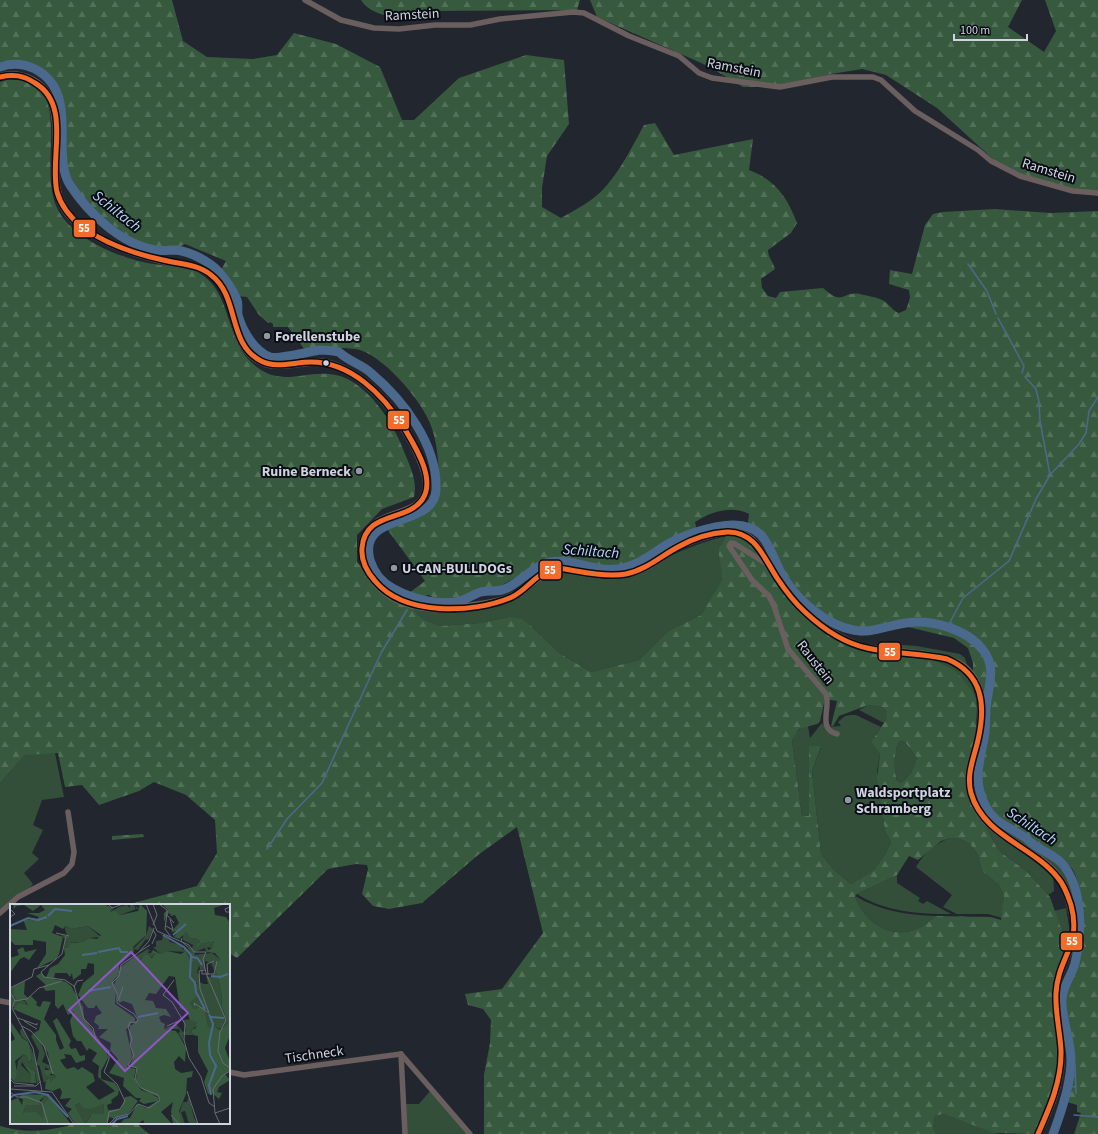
<svg xmlns="http://www.w3.org/2000/svg" width="1098" height="1134" font-family="'Source Sans 3',sans-serif">
<style>
.grass{fill:#334f39}
.forest{fill:url(#forest-firs);fill-rule:evenodd}
.lines{fill:none;stroke-linecap:round;stroke-linejoin:round}
.stream{stroke:#4b698d;stroke-width:1.5}
.river{stroke:#4b698d;stroke-width:9}
.minor{stroke:#6a5e5e;stroke-width:5.5}
.secondary{stroke:#6d6161;stroke-width:8}
.bus-1-casing{stroke:#0a0d14;stroke-width:8}
.bus-1{stroke:#f36c2b;stroke-width:5}
.poi-dot{fill:#9297a1;stroke:#0a0d14;stroke-width:1.5}
.bus-dot{fill:#cfd4df;stroke:#0a0d14;stroke-width:1.5}
.labels{text-anchor:middle;stroke-width:4;stroke-linejoin:round;paint-order:stroke}
.street-label{font-size:14px;fill:#cfd4df;stroke:#0a0d14}
.poi-label{font-size:14px;font-weight:bold;fill:#cfd4df;stroke:#0a0d14;text-anchor:start}
.water-label{font-size:15px;font-style:italic;fill:#b7d7fa;stroke:#0a0d14}
.inset-river{fill:none;stroke:#4b698d;stroke-width:2}
.inset-road{fill:none;stroke:#676c75;stroke-width:1}
.view{fill:#9056c7;fill-opacity:0.15;stroke:#9056c7;stroke-width:2}
.inset-edge{fill:none;stroke:#cfd4df;stroke-width:2}
.line-badge{stroke:#0a0d14;stroke-width:1.5}
.badge-label{font-size:11px;text-anchor:middle;font-weight:bold;fill:#fff}
</style>
<defs>
<pattern id="forest-firs" width="22" height="20" patternUnits="userSpaceOnUse"><rect width="22" height="20" fill="#375a3e"/><path d="M5 1l3.5 6h-7zM16 11l3.5 6h-7z" fill="#537159"/></pattern>
</defs>
<rect width="100%" height="100%" fill="#22262f"/>
<g class="grass">
<path d="M 726,536 L 718,549 L 724,579 L 701,615 L 668,631 L 639,660 L 591,672 L 559,653 L 533,628 L 509,617 L 480,623 L 439,626 L 423,619 L 413,609 C 446,615 486,614 517,598 C 530,591 539,577 555,574 C 573,570 594,582 612,577 C 651,567 687,545 726,536 Z"/>
<path d="M 879,643 L 917,646 L 960,654 L 965,658 L 967,665 L 953,658 L 879,647 Z"/>
<path d="M 935,660 C 961,666 970,671 976,698 L 956,671 Z"/>
<path d="M 868,705 L 882,707 L 887,712 L 888,716 L 884,723 L 859,710 Z"/>
<path d="M 851,715 L 856,715 L 881,727 L 871,742 L 880,754 L 877,771 L 885,831 L 891,842 L 886,853 L 874,872 L 851,884 L 834,870 L 821,854 L 812,771 L 821,748 L 809,747 L 809,816 L 802,816 L 792,740 C 796,733 799,727 808,726 L 810,738 L 822,723 L 826,727 L 841,726 L 838,722 L 845,716 Z"/>
<path d="M 900,741 L 905,742 L 917,758 L 911,773 L 901,783 L 897,781 C 894,771 893,750 900,741 Z"/>
<path d="M 40,753 L 55,753 L 64,797 L 42,800 L 33,825 L 43,830 L 32,853 L 39,859 L 24,873 L 33,884 L 29,889 L 0,911 L 0,783 L 25,755 Z"/>
<path d="M 985,825 L 1053,875 L 1054,891 L 1048,895 L 1026,871 L 998,850 Z"/>
<path d="M 1004,831 C 1016,835 1025,842 1036,849 C 1066,869 1071,877 1077,913 L 1075,913 L 1068,888 L 1003,832 Z"/>
<path d="M 951,838 L 960,839 L 970,844 L 977,853 L 982,871 L 998,884 L 1004,895 L 1002,918 L 988,914 L 957,914 L 943,907 L 952,895 L 916,867 C 924,853 935,843 951,838 Z"/>
<path d="M 897,875 L 897,883 L 920,898 L 918,901 L 923,904 L 927,901 L 951,914 C 919,914 885,912 857,894 Z"/>
<path d="M 855,896 C 881,911 907,915 935,916 C 908,945 868,933 855,896 Z"/>
<path d="M 1066,908 L 1070,933 L 1066,951 L 1054,911 Z"/>
<path d="M 431,1090 L 468,1134 L 407,1134 L 405,1104 L 419,1104 Z"/>
<path d="M 943,1114 L 998,1134 L 937,1134 L 933,1129 L 935,1116 Z"/>
</g>
<g class="forest">
<path d="M 0,0 L 172,0 L 183,41 L 207,57 L 253,59 L 277,55 L 294,33 L 336,44 L 380,67 L 402,120 L 414,120 L 459,78 L 526,55 L 564,60 L 569,124 L 547,156 L 542,188 L 542,207 L 561,218 C 571,212 581,207 591,200 C 614,184 631,149 644,125 L 655,123 L 674,155 L 753,139 L 749,170 C 775,180 787,196 797,223 L 791,233 L 768,250 C 768,258 773,261 775,269 L 761,279 L 762,288 L 768,296 L 776,298 L 780,292 L 823,288 C 844,307 841,291 860,294 C 867,296 876,297 882,300 C 889,303 891,310 899,313 L 906,310 L 910,298 L 909,290 L 889,284 L 890,270 L 912,274 L 925,225 L 933,214 L 943,212 L 995,209 L 1051,213 L 1098,211 L 1098,1134 L 1074,1134 L 1081,1113 L 1077,1112 L 1077,1105 L 1067,1102 L 1070,1069 L 1074,1069 L 1075,1059 L 1073,1058 C 1071,1037 1063,1016 1065,994 C 1066,981 1077,970 1079,958 C 1084,934 1084,896 1075,874 C 1070,861 1051,853 1039,846 C 1033,843 1030,836 1024,833 C 1021,831 1018,831 1015,830 C 974,810 980,781 986,744 C 989,729 987,711 988,696 L 984,696 L 973,671 L 973,663 L 968,648 L 954,638 L 904,626 L 860,636 L 858,627 C 823,621 793,591 777,560 C 770,545 767,529 748,523 L 749,514 C 731,505 711,512 695,522 L 697,531 L 666,543 L 651,553 L 628,566 L 601,568 L 552,559 L 496,588 L 442,602 L 429,595 L 415,598 L 409,593 L 425,581 L 387,529 C 401,518 421,520 433,506 C 440,497 439,485 439,474 C 438,455 436,432 426,415 C 415,394 383,357 360,350 C 343,346 322,349 305,350 L 288,327 L 273,327 L 273,324 L 270,322 L 268,323 L 259,315 L 247,297 L 237,296 L 221,270 L 226,261 L 185,244 L 179,247 L 148,246 L 125,234 L 90,208 L 67,175 L 66,116 L 57,87 L 48,74 L 27,62 L 6,61 L 0,62 Z"/>
<path d="M 361,0 L 580,0 L 577,10 L 420,11 C 414,12 407,16 401,16 C 387,18 368,12 361,0 Z"/>
<path d="M 590,0 L 1022,0 L 1008,27 L 1044,52 L 1056,31 L 1045,0 L 1098,0 L 1098,196 L 1004,169 L 937,108 L 886,75 L 862,69 L 831,74 L 780,87 L 743,87 L 708,66 L 597,17 Z"/>
<path d="M 9,79 C 20,80 33,81 40,90 C 63,115 40,176 58,210 C 73,239 123,260 154,264 C 172,267 190,265 205,277 C 230,297 227,336 248,359 C 279,392 302,368 336,375 C 366,381 393,422 403,449 C 409,464 418,481 414,497 L 382,509 L 357,535 L 357,562 L 381,591 L 413,609 L 423,619 L 439,626 L 480,623 L 509,617 L 522,619 L 533,628 L 559,653 L 591,672 L 639,660 L 668,631 L 701,615 L 723,579 L 718,549 L 726,536 C 745,534 747,540 760,553 L 759,562 L 769,569 L 784,594 L 855,648 L 869,653 L 935,660 L 956,671 L 972,691 L 976,698 L 977,709 L 975,743 L 968,771 L 985,825 L 998,850 L 1026,871 L 1050,897 L 1064,937 L 1066,951 L 1054,985 L 1058,1057 L 1056,1080 L 1034,1134 L 994,1133 L 943,1114 L 935,1116 L 933,1129 L 937,1134 L 484,1134 L 484,1075 L 490,1043 L 491,1020 L 483,1009 L 468,1005 L 465,994 L 502,989 L 543,933 L 517,827 L 478,855 L 422,903 L 389,909 L 373,906 L 362,894 L 368,869 L 367,865 L 356,864 L 328,869 L 237,958 L 229,953 L 229,905 L 126,905 L 197,886 L 217,853 L 215,820 L 186,795 L 154,782 L 139,791 L 99,805 L 82,785 L 65,787 L 58,753 L 25,755 L 0,783 L 0,82 ZM 825,699 L 837,701 L 831,726 L 833,726 L 839,716 L 868,705 L 882,707 L 887,712 L 886,720 L 871,742 L 880,754 L 877,778 L 885,831 L 891,842 L 886,853 L 874,871 L 851,884 L 834,870 L 821,854 L 812,771 L 821,747 L 809,746 L 809,816 L 802,816 L 792,740 L 799,729 L 817,724 L 820,721 ZM 900,741 L 905,742 L 917,758 L 911,773 L 901,783 L 897,781 C 894,771 893,750 900,741 ZM 951,838 L 960,839 L 970,844 L 977,853 L 982,871 L 998,884 L 1004,895 L 1001,920 L 991,917 L 935,916 C 908,945 868,933 855,896 L 857,894 L 897,875 L 909,856 L 918,860 L 941,841 Z"/>
<path d="M 143,834 L 144,837 L 112,840 L 112,836 Z"/>
<path d="M 77,1123 L 136,1123 L 149,1134 L 0,1134 L 0,1126 C 25,1134 52,1131 77,1123 Z"/>
</g>
<g class="lines">
<g class="stream">
<path d="M 968,264 L 987,291 L 996,314"/>
<path d="M 998,318 L 1024,366 L 1022,373"/>
<path d="M 1025,377 L 1036,389 L 1039,402 L 1040,421 L 1050,475"/>
<path d="M 948,626 L 963,598 L 1009,561 L 1036,499 L 1050,475 L 1079,444 L 1086,433 L 1089,411 L 1098,397"/>
<path d="M 267,849 L 287,819 L 322,783 L 381,653 L 407,610"/>
<path d="M 1071,1059 L 1075,1065 L 1076,1093"/>
<path d="M 1066,1086 L 1076,1087"/>
<path d="M 1074,1115 L 1098,1117"/>
</g>
<path class="river" d="M 0,67 C 11,63 24,64 35,69 C 81,93 50,154 70,185 C 88,213 121,244 155,250 C 162,251 169,250 176,250 C 191,252 209,261 219,272 C 226,280 233,290 237,300 C 239,305 237,310 238,315 C 242,330 254,351 270,357 C 279,360 310,351 321,350 C 327,350 333,351 339,352 C 348,361 361,364 371,373 C 403,400 438,445 436,490 C 434,529 357,511 370,560 C 374,573 382,583 394,589 C 412,599 440,606 460,601 C 467,599 474,594 481,592 C 494,590 499,593 511,586 C 523,579 536,565 550,562 C 574,557 599,576 626,567 C 642,563 653,553 666,545 C 685,534 711,526 732,525 C 771,524 769,557 786,581 C 800,603 828,625 853,630 C 871,634 889,625 906,623 C 931,619 967,629 983,650 C 996,666 989,684 987,701 C 985,711 986,722 985,732 C 981,760 971,779 986,807 C 994,822 1007,826 1021,835 C 1032,841 1023,837 1033,844 C 1043,852 1056,855 1064,866 C 1083,890 1082,934 1075,963 C 1072,975 1063,985 1062,999 C 1061,1019 1071,1039 1071,1060 C 1071,1082 1061,1113 1053,1134"/>
<g class="minor">
<path d="M 305,0 L 341,20 L 374,28 L 399,29 L 435,25 L 470,25 L 500,19 L 573,12 L 584,13 L 629,36 L 679,56 L 699,73 L 712,78 L 780,87 L 832,77 L 873,77 L 881,80 L 915,111 L 978,150 L 991,161 L 1020,176 L 1073,191 L 1098,193"/>
<path d="M 770,566 L 735,544 L 731,543 L 729,546 L 752,580 L 769,596 L 774,606 L 788,649 L 826,694 C 831,707 817,729 837,734"/>
<path d="M 0,913 L 18,897 L 64,873 L 72,864 L 74,852 L 68,812"/>
<path d="M 0,1001 L 11,1003"/>
<path d="M 401,1054 L 470,1134"/>
<path d="M 401,1054 L 405,1134"/>
<path d="M 229,1072 L 244,1075 L 401,1054"/>
</g>
<path class="secondary" d="M 0,77 C 11,74 16,74 27,78 C 70,95 52,149 56,184 C 58,203 69,218 85,229 C 108,245 133,253 161,260 C 178,264 199,264 213,276 C 240,297 227,341 257,359 C 275,370 292,363 311,362 C 349,360 385,397 403,427 C 412,441 431,474 426,491 C 419,520 376,507 364,539 C 359,553 364,566 372,578 C 397,613 443,611 480,605 C 493,603 508,600 519,593 C 530,586 540,572 553,569 C 562,567 572,571 580,572 C 596,574 613,577 629,573 C 649,569 665,553 683,544 C 695,539 710,534 723,532 C 749,529 758,545 769,565 C 777,578 786,592 797,604 C 815,624 841,641 866,648 C 893,653 921,652 947,659 C 984,669 985,709 978,740 C 975,753 968,769 969,783 C 970,790 972,797 975,804 C 991,840 1039,848 1060,880 C 1069,893 1078,926 1073,940 C 1068,955 1059,969 1057,984 C 1053,1010 1062,1034 1061,1059 C 1060,1086 1049,1110 1038,1134"/>
<g class="bus-1-casing">
<path id="bus-1" d="M 0,77 C 13,74 23,75 35,83 C 72,105 49,158 57,192 C 61,206 71,218 82,227 C 106,244 135,254 163,260 C 179,264 198,264 211,275 C 240,297 227,344 261,361 C 277,369 294,362 311,362 C 351,362 383,395 403,426 C 414,445 437,479 422,500 C 406,522 365,511 362,548 C 361,560 367,572 375,581 C 404,616 473,614 512,597 C 527,590 537,572 554,569 C 561,567 568,570 576,571 C 592,574 610,577 626,574 C 646,570 661,556 678,547 C 692,539 710,533 727,532 C 755,531 764,558 777,578 C 785,590 794,602 805,612 C 822,628 844,643 867,648 C 894,654 921,653 947,659 C 983,674 986,705 978,740 C 974,758 966,774 971,793 C 983,836 1033,846 1058,878 C 1065,886 1068,896 1071,905 C 1082,946 1058,957 1056,993 C 1055,1012 1060,1031 1061,1050 C 1062,1080 1050,1107 1038,1134"/>
</g>
<use href="#bus-1" class="bus-1"/>
</g>
<g class="poi-dot">
<circle cx="267" cy="336" r="4"/>
<circle cx="359" cy="471" r="4"/>
<circle cx="394" cy="568" r="4"/>
<circle cx="848" cy="800" r="4"/>
</g>
<circle class="bus-dot" cx="326" cy="363" r="3.5"/>
<g class="labels">
<g class="street-label">
<text transform="translate(412 14) rotate(-3)" y="5">Ramstein</text>
<text transform="translate(734 67) rotate(11)" y="5">Ramstein</text>
<text transform="translate(1049 170) rotate(17)" y="5">Ramstein</text>
<text transform="translate(816 662) rotate(52)" y="5">Raustein</text>
<text transform="translate(314 1054) rotate(-8)" y="5">Tischneck</text>
</g>
<g class="poi-label">
<text x="275" y="341">Forellenstube</text>
<text x="351" y="476" text-anchor="end">Ruine Berneck</text>
<text x="402" y="573">U-CAN-BULLDOGs</text>
<text x="856" y="797">Waldsportplatz<tspan x="856" dy="16">Schramberg</tspan></text>
</g>
<g class="water-label">
<text transform="translate(117 211) rotate(38)" y="5">Schiltach</text>
<text transform="translate(591 551) rotate(4)" y="5">Schiltach</text>
<text transform="translate(1032 826) rotate(33)" y="5">Schiltach</text>
</g>
</g>
<g transform="translate(10 904)">
<rect width="220" height="220" fill="#22262f"/>
<path d="M 120,0 L 125,2 L 125,6 L 126,3 L 129,4 L 110,11 L 102,8 L 100,6 L 103,4 L 100,2 L 104,3 L 102,7 L 109,3 L 117,1 L 120,4 ZM 54,22 L 61,25 L 78,22 L 91,33 L 79,34 L 72,38 L 63,38 L 63,40 L 61,38 L 59,43 L 54,44 L 55,35 L 51,31 L 57,32 ZM 139,22 L 143,25 L 138,36 L 136,35 L 128,46 L 123,45 L 136,32 ZM 176,28 L 180,34 L 189,35 L 190,38 L 186,40 L 191,42 L 189,40 L 192,38 L 198,38 L 199,41 L 204,37 L 202,44 L 197,43 L 199,47 L 196,48 L 195,44 L 185,48 L 183,51 L 202,49 L 210,55 L 204,62 L 211,85 L 212,103 L 218,119 L 210,125 L 203,122 L 204,119 L 201,124 L 198,122 L 194,103 L 184,105 L 180,99 L 187,89 L 185,82 L 188,78 L 185,78 L 181,73 L 181,59 L 186,55 L 190,60 L 191,55 L 185,52 L 180,56 L 177,48 L 157,47 L 150,50 L 143,43 L 146,43 L 146,37 L 152,36 L 153,32 L 150,29 L 158,35 L 160,38 L 173,42 L 172,46 L 175,44 L 179,48 L 177,42 L 182,44 L 183,41 L 173,36 L 173,31 L 170,33 ZM 195,57 L 201,59 L 205,68 L 201,73 L 196,72 L 198,80 L 194,80 L 189,78 L 189,70 L 187,69 L 189,61 L 190,66 L 195,65 ZM 138,45 L 143,47 L 139,46 L 138,49 L 144,49 L 144,52 L 138,54 L 135,51 L 128,58 L 126,52 ZM 3,83 L 5,88 L 4,94 L 15,97 L 17,102 L 9,99 L 5,104 L 0,101 L 0,84 ZM 183,115 L 187,118 L 187,122 L 181,126 L 183,131 L 173,131 L 174,138 L 168,129 L 170,128 L 169,125 L 154,125 L 166,120 L 173,128 L 176,127 L 173,116 ZM 13,124 L 27,159 L 29,147 L 21,132 L 24,129 L 31,139 L 35,150 L 32,158 L 39,161 L 40,166 L 35,163 L 35,171 L 43,171 L 46,173 L 45,176 L 41,178 L 38,174 L 34,179 L 31,167 L 29,161 L 26,161 L 30,174 L 27,181 L 25,168 L 12,158 L 11,161 L 21,171 L 21,179 L 5,178 L 8,157 L 14,150 L 17,152 L 19,159 L 22,156 L 18,138 L 11,132 L 10,126 ZM 35,192 L 38,195 L 33,214 L 26,210 L 13,209 L 16,201 L 28,201 ZM 179,192 L 184,214 L 188,220 L 179,220 L 175,207 L 171,208 L 175,220 L 172,220 L 169,210 L 173,198 L 177,198 ZM 70,199 L 75,203 L 94,200 L 93,210 L 81,211 L 76,219 L 74,218 L 65,201 Z" fill="#334f39" fill-rule="evenodd"/>
<path d="M 3,0 L 93,0 L 103,4 L 100,6 L 101,8 L 105,7 L 110,11 L 128,7 L 130,0 L 137,7 L 136,35 L 135,32 L 123,43 L 124,48 L 109,61 L 109,70 L 103,77 L 106,87 L 105,100 L 125,114 L 125,119 L 116,125 L 122,152 L 117,163 L 126,165 L 124,173 L 131,186 L 149,193 L 148,197 L 134,200 L 129,197 L 131,194 L 126,194 L 113,182 L 114,174 L 99,169 L 108,155 L 100,146 L 101,139 L 89,133 L 98,125 L 88,125 L 89,122 L 84,118 L 86,112 L 92,109 L 86,101 L 84,104 L 78,104 L 68,91 L 73,79 L 84,70 L 84,60 L 78,59 L 76,65 L 71,65 L 71,70 L 63,76 L 62,69 L 60,73 L 57,69 L 45,69 L 44,74 L 36,74 L 40,64 L 48,60 L 55,51 L 54,44 L 59,43 L 60,39 L 72,38 L 79,34 L 87,35 L 91,31 L 78,22 L 61,25 L 55,22 L 53,25 L 45,21 L 42,29 L 53,33 L 49,50 L 46,55 L 27,64 L 36,50 L 36,38 L 23,36 L 23,41 L 5,41 L 0,36 L 0,25 L 17,26 L 13,15 L 26,16 L 29,13 L 17,9 L 29,9 L 35,6 L 31,1 L 23,7 L 14,1 L 6,2 L 4,5 ZM 216,0 L 204,4 L 205,11 L 216,13 L 220,19 L 220,131 L 215,144 L 220,158 L 220,166 L 215,170 L 220,176 L 209,183 L 207,188 L 212,189 L 209,195 L 202,189 L 198,190 L 194,178 L 198,167 L 188,148 L 188,132 L 183,131 L 181,126 L 186,124 L 187,118 L 180,116 L 177,108 L 170,104 L 165,73 L 159,72 L 146,90 L 139,89 L 135,96 L 143,97 L 146,104 L 156,105 L 161,113 L 154,111 L 149,113 L 151,118 L 155,120 L 154,125 L 166,127 L 170,133 L 176,144 L 175,158 L 169,152 L 164,158 L 165,165 L 171,169 L 183,167 L 182,173 L 177,174 L 176,190 L 169,207 L 172,220 L 163,220 L 161,207 L 163,198 L 151,208 L 162,220 L 135,220 L 133,216 L 128,220 L 110,220 L 114,215 L 120,214 L 127,200 L 136,204 L 151,195 L 133,186 L 126,176 L 127,164 L 119,163 L 123,155 L 119,129 L 121,119 L 128,116 L 122,100 L 113,97 L 109,99 L 104,81 L 111,63 L 125,52 L 129,58 L 135,50 L 142,54 L 145,50 L 141,49 L 143,46 L 150,50 L 157,47 L 171,50 L 176,47 L 180,56 L 180,50 L 185,48 L 183,56 L 186,52 L 191,55 L 193,61 L 187,55 L 181,59 L 181,73 L 185,78 L 191,78 L 185,79 L 187,91 L 180,99 L 184,105 L 194,102 L 198,122 L 201,124 L 203,118 L 204,122 L 210,126 L 218,119 L 212,103 L 211,85 L 204,62 L 210,55 L 205,49 L 196,48 L 202,44 L 204,37 L 196,43 L 199,38 L 191,39 L 188,44 L 186,40 L 190,38 L 188,35 L 180,34 L 176,28 L 169,35 L 164,33 L 168,27 L 161,28 L 169,19 L 165,11 L 160,12 L 161,10 L 157,9 L 155,16 L 154,17 L 154,9 L 158,6 L 153,1 ZM 13,43 L 15,48 L 27,45 L 19,56 L 14,53 L 10,55 L 0,69 L 0,54 L 9,51 L 7,46 ZM 31,69 L 35,73 L 56,78 L 61,82 L 73,103 L 74,114 L 97,147 L 98,154 L 91,167 L 91,175 L 105,179 L 109,186 L 108,191 L 101,196 L 102,199 L 97,201 L 98,206 L 111,205 L 115,193 L 121,192 L 128,197 L 119,209 L 104,215 L 100,213 L 96,220 L 65,220 L 58,209 L 62,205 L 55,202 L 61,194 L 50,195 L 52,188 L 50,184 L 43,187 L 35,185 L 36,176 L 39,174 L 41,178 L 46,173 L 42,169 L 38,172 L 34,170 L 35,166 L 40,166 L 38,149 L 24,129 L 29,126 L 31,117 L 3,105 L 9,99 L 18,101 L 14,95 L 9,97 L 4,93 L 3,83 L 15,77 L 14,90 L 18,94 L 21,92 L 27,98 L 26,101 L 30,103 L 33,97 L 41,98 L 34,115 L 46,131 L 46,136 L 50,146 L 54,144 L 43,117 L 47,114 L 61,137 L 59,141 L 61,145 L 66,144 L 70,152 L 75,151 L 75,156 L 66,159 L 61,151 L 54,150 L 56,154 L 50,156 L 54,162 L 57,165 L 64,163 L 68,166 L 72,163 L 83,170 L 85,177 L 76,183 L 89,196 L 105,187 L 88,173 L 89,162 L 82,157 L 87,149 L 79,144 L 77,147 L 71,137 L 67,137 L 63,132 L 60,117 L 64,107 L 58,111 L 53,100 L 48,105 L 45,101 L 45,86 L 36,87 L 33,83 L 36,81 L 26,72 ZM 70,199 L 73,204 L 80,205 L 94,200 L 93,210 L 82,210 L 76,219 L 74,218 L 65,201 ZM 0,106 L 1,118 L 12,134 L 18,138 L 22,155 L 19,159 L 17,152 L 14,150 L 5,157 L 7,168 L 5,178 L 0,174 L 0,138 L 5,135 L 0,125 ZM 12,158 L 25,168 L 26,179 L 21,179 L 21,171 ZM 12,190 L 38,191 L 61,220 L 0,220 L 0,197 L 8,194 L 12,201 L 13,195 L 9,194 ZM 35,192 L 38,195 L 33,201 L 33,214 L 25,208 L 13,209 L 16,201 L 29,201 L 30,196 Z" fill="#375a3e" fill-rule="evenodd"/>
<path class="inset-river" d="M 38,12 L 45,5 L 62,7M 0,22 L 18,14 L 28,16 L 37,13M 153,31 L 174,43 L 181,51 L 180,73 L 185,79 L 186,88 L 195,105M 163,31 L 176,20M 88,48 L 109,44 L 111,48 L 118,48M 72,51 L 87,49M 182,53 L 187,54 L 192,61M 201,72 L 210,73 L 218,70M 78,87 L 101,83M 199,110 L 203,120 L 199,139 L 200,151M 128,113 L 148,109M 201,113 L 214,114M 200,151 L 206,162 L 199,181 L 201,191M 0,194 L 4,191 L 25,188 L 38,191 L 58,213M 102,220 L 107,215 L 118,212"/>
<path class="inset-road" d="M 136,0 L 147,27 L 179,41 L 184,48 L 196,48 L 193,55 L 196,69 L 216,116 L 210,128 L 208,147 L 213,159 L 220,164M 143,0 L 147,11 L 143,21M 149,0 L 157,6 L 157,11 L 164,19M 99,1 L 102,4 L 113,0M 220,3 L 215,5 L 216,8 L 220,8M 0,5 L 5,10 L 0,13M 157,9 L 155,25 L 161,33M 156,22 L 163,26 L 160,15M 46,29 L 59,32M 56,32 L 52,50 L 31,68 L 34,73 L 55,76 L 64,82 L 74,115 L 83,124 L 86,135 L 99,147 L 99,155 L 94,168 L 107,180 L 115,197 L 110,205 L 99,208 L 97,220M 172,34 L 171,37 L 178,43M 142,40 L 146,31 L 143,26M 129,48 L 140,41M 192,66 L 192,70 L 204,70 L 207,57M 198,71 L 197,60 L 204,57M 64,83 L 67,77 L 73,76M 0,84 L 22,73 L 24,65 L 39,61M 0,89 L 5,96 L 2,104 L 23,144 L 32,187M 153,91 L 162,98 L 175,120 L 174,136 L 179,154 L 191,173 L 199,199 L 205,203M 153,91 L 164,76M 4,97 L 17,95 L 29,84 L 52,77M 108,97 L 113,83M 185,102 L 184,99 L 199,109 L 190,85 L 189,67 L 195,66M 8,114 L 27,121 L 27,119M 14,117 L 27,125M 12,122 L 21,127 L 34,142 L 43,170M 157,122 L 171,116M 1,176 L 4,179 L 24,181M 4,182 L 26,182 L 31,177M 0,185 L 42,188 L 64,220M 177,187 L 188,220M 1,189 L 7,193 L 17,193 L 32,199 L 38,220M 205,209 L 220,204M 161,211 L 169,220M 99,220 L 106,213 L 119,210 L 128,200 L 139,204 L 150,196 L 148,191 L 131,184 L 125,175 L 127,164 L 118,161 L 124,151 L 120,141 L 122,135 L 118,123 L 120,118 L 126,119 L 128,116 L 124,110 L 107,99 L 107,89 L 102,79 L 109,72 L 111,61 L 128,49 L 139,37 L 144,24M 210,220 L 205,209 L 203,185 L 212,172 L 220,167"/>
<path class="view" d="M 121,48 L 178,109 L 115,167 L 59,106 Z"/>
<rect width="220" height="220" class="inset-edge"/>
</g>
<g class="line-badge">
<rect x="73" y="219" width="23" height="19" rx="4" fill="#f36c2b"/>
<rect x="387" y="410" width="23" height="20" rx="4" fill="#f36c2b"/>
<rect x="539" y="560" width="23" height="20" rx="4" fill="#f36c2b"/>
<rect x="878" y="642" width="23" height="19" rx="4" fill="#f36c2b"/>
<rect x="1060" y="932" width="23" height="19" rx="4" fill="#f36c2b"/>
</g>
<g class="badge-label">
<text x="84" y="232">55</text>
<text x="399" y="424">55</text>
<text x="550" y="574">55</text>
<text x="890" y="656">55</text>
<text x="1072" y="945">55</text>
</g>
<path d="M954 34v6h73v-6" fill="none" stroke="#cfd4df" stroke-width="2"/>
<text x="960" y="34" font-size="12" fill="#cfd4df" stroke="#0a0d14" stroke-width="3" paint-order="stroke">100 m</text>
</svg>
